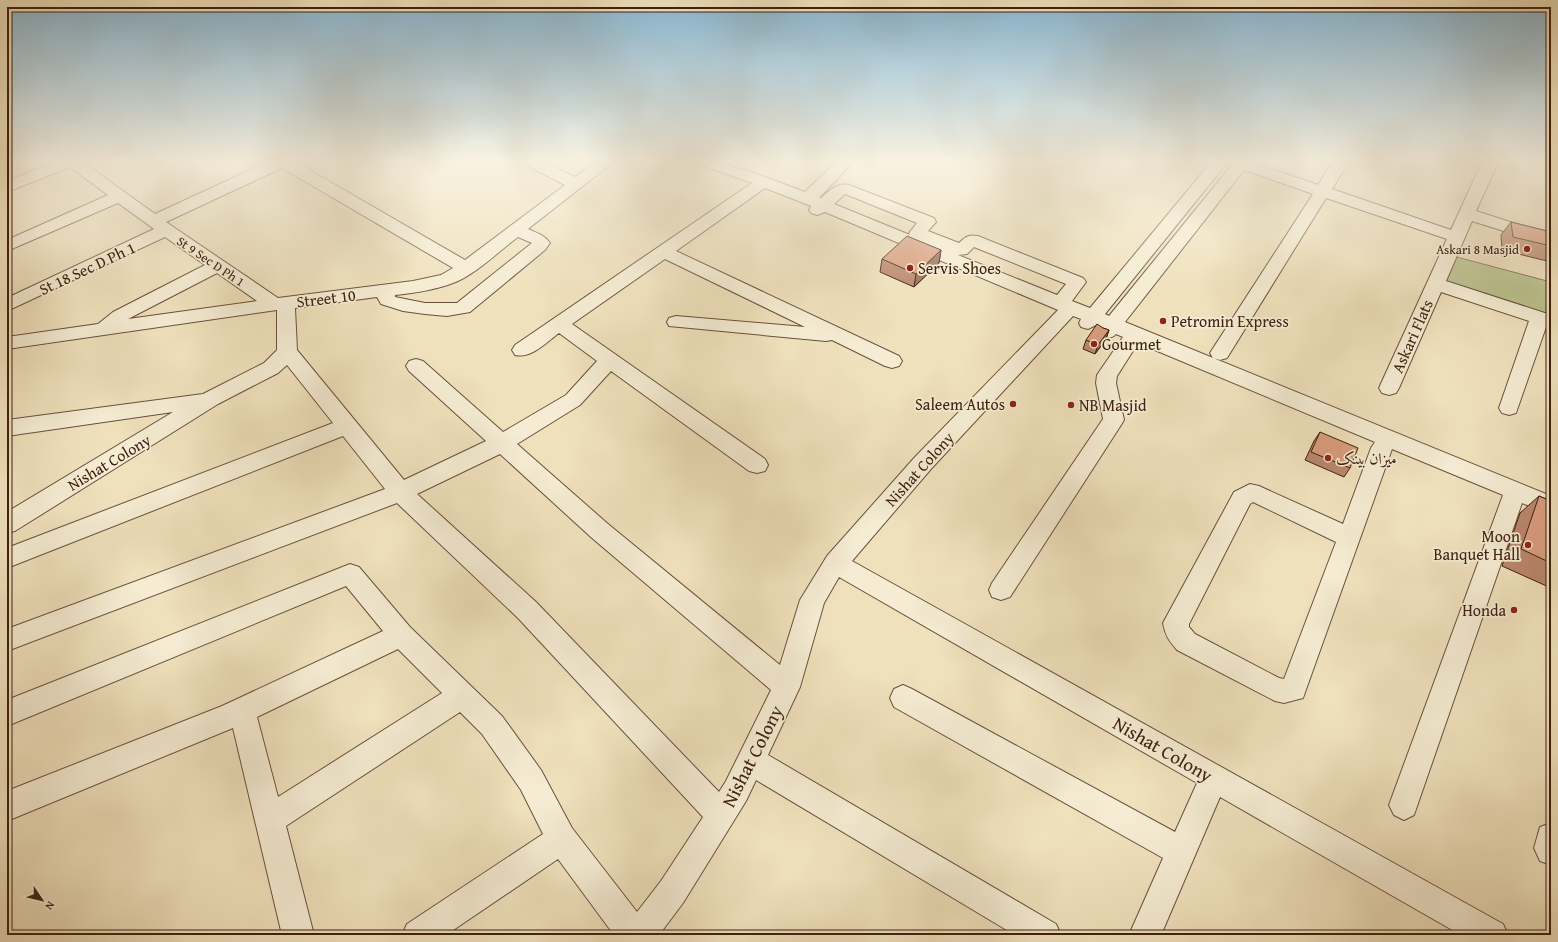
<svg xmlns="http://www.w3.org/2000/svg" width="1558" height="942" font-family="'Gentium Book Plus',Amiri,serif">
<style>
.green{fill:#bbc28f;stroke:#7c7150}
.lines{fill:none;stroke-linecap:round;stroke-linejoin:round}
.minor-casing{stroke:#6a503c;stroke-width:2}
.minor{fill:#f5ecd3;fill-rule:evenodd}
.wall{fill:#bb876c;stroke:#3e2011}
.shaded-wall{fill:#996e58;stroke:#3e2011}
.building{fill:#da9d7e;stroke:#3e2011}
.poi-dot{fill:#8f2418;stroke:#f5ecd3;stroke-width:1.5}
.labels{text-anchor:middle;stroke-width:3.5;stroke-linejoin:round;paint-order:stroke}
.far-poi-label{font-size:13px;fill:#3e2011;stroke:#f5ecd3;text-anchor:end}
.far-street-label{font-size:13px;fill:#3e2011;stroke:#f5ecd3}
.street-label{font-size:16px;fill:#3e2011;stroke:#f5ecd3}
.poi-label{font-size:16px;fill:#3e2011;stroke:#f5ecd3;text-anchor:start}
.near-street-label{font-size:19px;fill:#3e2011;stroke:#f5ecd3}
</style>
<rect width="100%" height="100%" fill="#efe1bc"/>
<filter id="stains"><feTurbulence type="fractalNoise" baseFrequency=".005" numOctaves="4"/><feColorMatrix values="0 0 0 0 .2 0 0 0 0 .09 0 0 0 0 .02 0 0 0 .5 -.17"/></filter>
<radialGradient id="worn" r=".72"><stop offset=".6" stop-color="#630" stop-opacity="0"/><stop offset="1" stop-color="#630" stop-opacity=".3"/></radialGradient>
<path class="green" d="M 1449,255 L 1551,282 L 1551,317 L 1438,279 Z"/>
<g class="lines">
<g class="minor-casing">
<g id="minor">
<path d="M 60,160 L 80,160 L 155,214 L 272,160 L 295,160 L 294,161 L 465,260 L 565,185 L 522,163 L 519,160 L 539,160 L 575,177 L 598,160 L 616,160 L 528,229 C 537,233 544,235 550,243 L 545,250 L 470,312 L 447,316 L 425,314 L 403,311 L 381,304 L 377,297 L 295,308 L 297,350 L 404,480 L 486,441 L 409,371 L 406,366 L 409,361 L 416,359 L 423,361 L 503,432 L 566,395 L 597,361 L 559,333 C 547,342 531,359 515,355 L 512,350 L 515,345 L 752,183 L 696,163 L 693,160 L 715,160 L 738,169 L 749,171 L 805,192 L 838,160 L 855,160 L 819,198 L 821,198 C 829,191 837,182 849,185 L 934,218 L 936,222 L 928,231 L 959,243 C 965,237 969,234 978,236 L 1083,278 L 1086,282 L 1072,301 L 1090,308 L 1213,160 L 1245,160 L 1318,185 L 1334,160 L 1350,160 L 1332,189 L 1451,230 L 1483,160 L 1499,160 L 1476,211 L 1551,235 L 1551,246 L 1472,221 L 1446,281 L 1551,315 L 1551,328 L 1546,327 L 1516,413 L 1509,415 L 1502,413 L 1499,408 L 1529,321 L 1441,292 L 1399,388 L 1396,393 L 1389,395 L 1382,393 L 1379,388 L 1447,239 L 1326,198 L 1227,358 L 1220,360 L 1213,358 L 1210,353 L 1313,194 L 1244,170 L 1125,322 L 1551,496 L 1551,515 L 1522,503 L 1414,815 L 1404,820 L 1394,815 L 1389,805 L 1503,495 L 1392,449 L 1303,698 L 1284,703 L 1275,701 L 1177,650 C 1169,641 1165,635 1163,623 L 1234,492 L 1250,484 L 1259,486 L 1343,524 L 1371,448 L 1375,442 L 1138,343 L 1117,376 L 1116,383 L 1124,420 L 1121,425 L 1010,597 L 1001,600 L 992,597 L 989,590 L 992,583 L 1103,419 L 1096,383 L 1097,375 L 1123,337 L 1116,334 C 1112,339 1106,338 1100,336 L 1097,332 L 1101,327 L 1096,325 L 1088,329 L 1081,327 L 1079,323 L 1081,319 L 1073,316 L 931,469 L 852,561 L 1503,924 L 1508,935 L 1461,935 L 1220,797 L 1161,935 L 1129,935 L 1163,858 L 894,707 L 890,698 L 894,689 L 903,685 L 912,689 L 1175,832 L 1197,783 L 839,577 L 824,603 L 800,687 L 768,755 L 1056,924 L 1061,935 L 1015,935 L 756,780 L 746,801 L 683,903 L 659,935 L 614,935 L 558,859 L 446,935 L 402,935 L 407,924 L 543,834 L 521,790 L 482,734 L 460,712 L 286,826 L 314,935 L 282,935 L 233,728 L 7,821 L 7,791 L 222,706 L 383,631 L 346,586 L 7,726 L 7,700 L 350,564 L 359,567 L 410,627 L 502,716 L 541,770 L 572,828 L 637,912 L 661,881 L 703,817 L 518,618 L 397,503 L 7,651 L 7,629 L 385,489 L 343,436 L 7,568 L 7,548 L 333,423 L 287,365 L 278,373 L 218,404 L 15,531 L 7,533 L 7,512 L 173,412 L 7,436 L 7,420 L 203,394 L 264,363 L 277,350 L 277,310 L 7,349 L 7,337 L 98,324 L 113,312 L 205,265 L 165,237 L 7,311 L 7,298 L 154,229 L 118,203 L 7,251 L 7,240 L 108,195 L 70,167 L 7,192 L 7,181 ZM 1226,164 L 1231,166 L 1109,316 L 1105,314 ZM 282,168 L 453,268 L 441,275 L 413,281 L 278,298 L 166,222 ZM 765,188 L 811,206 L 809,210 L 811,213 L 817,215 L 825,212 L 1058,310 L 915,457 L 827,556 L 800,600 L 780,665 L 608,524 L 517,444 L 580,405 L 611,371 L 749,471 L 757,473 L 765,471 L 768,465 L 765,459 L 572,324 L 665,259 L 805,327 L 676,316 L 669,318 L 667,322 L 669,326 L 826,341 L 832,340 L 885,366 L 892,368 L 899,366 L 902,361 L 899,356 L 676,251 ZM 845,194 L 917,223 L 909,233 L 910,235 L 834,204 ZM 518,237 L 532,243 L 457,303 L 425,303 L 395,297 L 395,295 C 414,293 435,290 453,283 C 475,275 499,251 518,237 ZM 974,247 L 1066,284 L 1057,295 L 958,255 L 967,254 ZM 217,273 L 257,301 L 128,319 ZM 500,454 L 592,538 L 771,690 L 726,781 L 719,792 L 536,602 L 417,494 ZM 1253,502 L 1336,542 L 1284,679 L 1279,678 L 1195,634 L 1189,627 L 1189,624 L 1250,504 ZM 398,649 L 442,693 L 278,797 L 257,717 Z"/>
<path d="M 1551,823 L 1551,865 L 1540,861 L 1534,848 L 1540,827 Z"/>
</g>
</g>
<use href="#minor" class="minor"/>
</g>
<g class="wall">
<path d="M 1511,222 L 1551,232 L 1551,262 L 1502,250 L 1501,235 Z"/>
<path d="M 941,250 L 939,263 L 914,287 L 880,272 L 882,259 Z"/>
<path d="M 1103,328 L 1109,330 L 1106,339 L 1095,354 L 1083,349 L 1086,340 Z"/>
<path d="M 1320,432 L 1350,468 L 1344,477 L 1305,460 L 1314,441 Z"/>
<path d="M 1539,496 L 1551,501 L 1551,588 L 1502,566 L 1520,513 Z"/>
</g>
<g class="shaded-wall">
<path d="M 941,250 L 939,263 L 914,287 L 916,274 Z"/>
<path d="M 1109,330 L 1106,339 L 1095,354 L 1098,345 Z"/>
</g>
<g class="building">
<path d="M 1511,222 L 1551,232 L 1551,246 L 1513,237 Z"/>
<path d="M 907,236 L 941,250 L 916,274 L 882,259 Z"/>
<path d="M 1097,324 L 1103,328 L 1109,330 L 1098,345 L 1086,340 Z"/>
<path d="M 1320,432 L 1358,448 L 1350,468 L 1311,452 Z"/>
<path d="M 1539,496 L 1551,501 L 1551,563 L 1521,549 Z"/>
</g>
<linearGradient id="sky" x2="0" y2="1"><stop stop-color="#89b8d4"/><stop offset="0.55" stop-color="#f8f2e1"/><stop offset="1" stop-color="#f8f2e1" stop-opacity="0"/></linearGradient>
<rect width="1558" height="292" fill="url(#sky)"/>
<g class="poi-dot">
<circle cx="1527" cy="249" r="4"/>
<circle cx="910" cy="268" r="4"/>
<circle cx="1163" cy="321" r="4"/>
<circle cx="1094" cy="344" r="4"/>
<circle cx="1013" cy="404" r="4"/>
<circle cx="1071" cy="405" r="4"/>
<circle cx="1328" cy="458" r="4"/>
<circle cx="1528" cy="545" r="4"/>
<circle cx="1514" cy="610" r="4"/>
</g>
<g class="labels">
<g class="far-poi-label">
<text x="1519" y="254">Askari 8 Masjid</text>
</g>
<g class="far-street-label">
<text transform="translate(211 261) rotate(34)" y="5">St 9 Sec D Ph 1</text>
</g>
<g class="street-label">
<text transform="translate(87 268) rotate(-25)" y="6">St 18 Sec D Ph 1</text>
<text transform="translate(326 298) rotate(-7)" y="6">Street 10</text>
<text transform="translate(1412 336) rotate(-66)" y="6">Askari Flats</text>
<text transform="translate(109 462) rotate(-31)" y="6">Nishat Colony</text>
<text transform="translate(919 469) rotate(-48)" y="6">Nishat Colony</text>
</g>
<g class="poi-label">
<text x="918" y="274">Servis Shoes</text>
<text x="1171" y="327">Petromin Express</text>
<text x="1102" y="350">Gourmet</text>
<text x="1005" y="410" text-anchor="end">Saleem Autos</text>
<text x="1079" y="411">NB Masjid</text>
<text x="1336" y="464">میزان بینک</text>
<text x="1520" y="542" text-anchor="end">Moon<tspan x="1520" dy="18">Banquet Hall</tspan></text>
<text x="1506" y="616" text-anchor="end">Honda</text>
</g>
<g class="near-street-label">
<text transform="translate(1163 749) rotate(30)" y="7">Nishat Colony</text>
<text transform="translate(752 756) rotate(-63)" y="7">Nishat Colony</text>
</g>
</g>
<rect width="1558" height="942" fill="none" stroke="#efe1bc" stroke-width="24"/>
<rect x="8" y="8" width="1542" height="926" fill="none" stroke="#3e2011" stroke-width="2"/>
<rect x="12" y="12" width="1534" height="918" fill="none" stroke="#3e2011"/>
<g transform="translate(42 900) rotate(125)" stroke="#f5ecd3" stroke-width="3" paint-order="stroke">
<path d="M0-3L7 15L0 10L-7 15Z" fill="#3e2011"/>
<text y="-6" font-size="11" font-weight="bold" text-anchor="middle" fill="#3e2011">N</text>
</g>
<rect width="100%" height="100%" filter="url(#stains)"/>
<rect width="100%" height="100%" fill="url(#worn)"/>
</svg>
